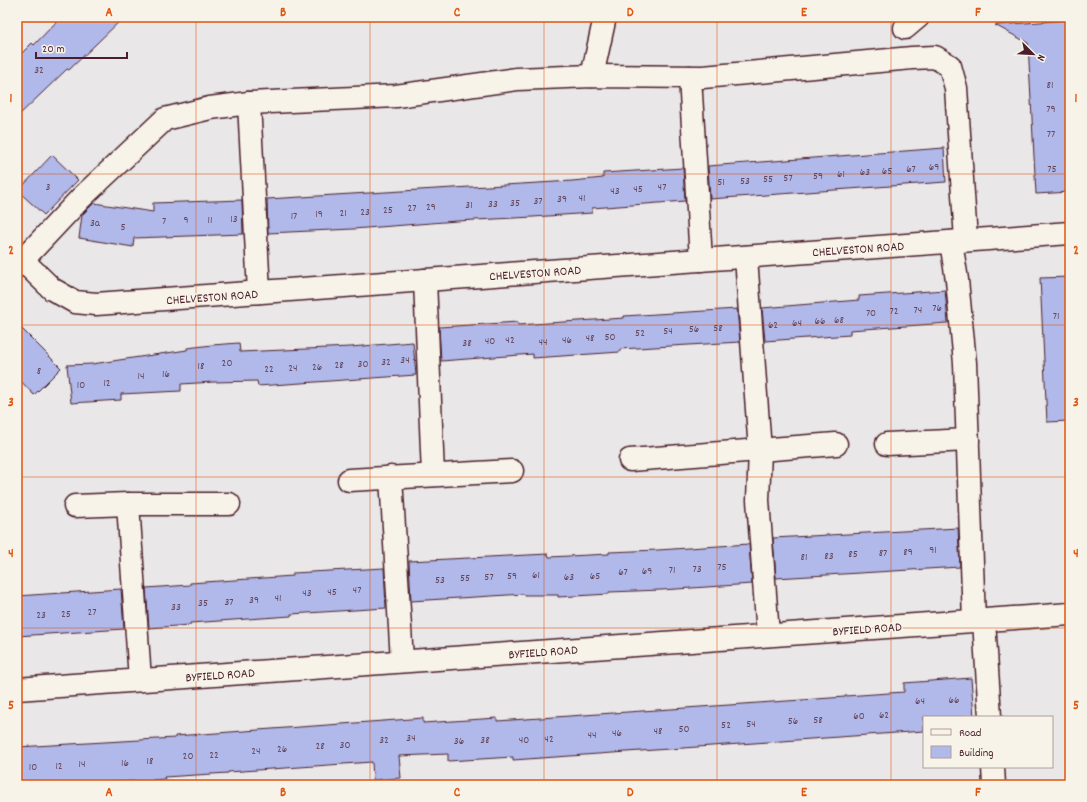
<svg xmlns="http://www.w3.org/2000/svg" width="1087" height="802" font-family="Dekko,sans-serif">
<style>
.building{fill:#b0b9ea;stroke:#4a1f2b}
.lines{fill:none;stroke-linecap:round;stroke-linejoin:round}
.minor-casing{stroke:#4a1f2b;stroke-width:25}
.minor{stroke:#f7f3e8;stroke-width:22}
.grid{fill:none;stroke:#e0560e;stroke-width:1;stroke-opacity:0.55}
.labels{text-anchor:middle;stroke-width:3;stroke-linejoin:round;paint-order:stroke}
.number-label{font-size:11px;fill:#64465b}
.street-label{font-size:13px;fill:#4a1f2b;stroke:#f7f3e8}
.neatline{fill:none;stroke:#e0560e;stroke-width:1.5}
.grid-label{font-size:13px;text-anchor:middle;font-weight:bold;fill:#e0560e}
</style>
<rect width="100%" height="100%" fill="#e9e7e8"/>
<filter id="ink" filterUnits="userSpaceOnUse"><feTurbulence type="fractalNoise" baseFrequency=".025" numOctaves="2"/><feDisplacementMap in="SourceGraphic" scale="8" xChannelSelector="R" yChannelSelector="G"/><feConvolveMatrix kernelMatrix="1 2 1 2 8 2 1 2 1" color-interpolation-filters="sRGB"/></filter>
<g filter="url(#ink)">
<g class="building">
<path d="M 61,17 L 124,17 L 69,70 L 67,69 L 17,117 L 17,58 L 32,43 L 34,45 Z"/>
<path d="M 1069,20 L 1070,41 L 1070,192 L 1036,194 L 1028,43 L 995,25 Z"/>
<path d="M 944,148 L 946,182 L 710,199 L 708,166 Z"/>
<path d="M 52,155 L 78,180 L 44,215 L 18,191 Z"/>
<path d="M 683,168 L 685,201 L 592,208 L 592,213 L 533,217 L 457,221 L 353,229 L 268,233 L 267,199 L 572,181 L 603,178 L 603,173 Z"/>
<path d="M 242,200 L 243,234 L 134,238 L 133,247 L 79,238 L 82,215 L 94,203 L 153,212 L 153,203 Z"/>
<path d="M 1070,277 L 1070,421 L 1047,422 L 1040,278 Z"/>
<path d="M 945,290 L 948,323 L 850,330 L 850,335 L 765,341 L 762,308 L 859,300 L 859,296 Z"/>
<path d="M 737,309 L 740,342 L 620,349 L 620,352 L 533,358 L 533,354 L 441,361 L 439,327 L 518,322 L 518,325 L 624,318 L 624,316 Z"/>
<path d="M 17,324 L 61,368 L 34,395 L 17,377 Z"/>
<path d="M 413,342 L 416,375 L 258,386 L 257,381 L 214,382 L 181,384 L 181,391 L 121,394 L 121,400 L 71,403 L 67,365 L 92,364 L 187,350 L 187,348 L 212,345 L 239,343 L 240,352 L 350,347 Z"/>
<path d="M 958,528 L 960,567 L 776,578 L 773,538 Z"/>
<path d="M 749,544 L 752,584 L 661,590 L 609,592 L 609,594 L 558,597 L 558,595 L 524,595 L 524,594 L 411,601 L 409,561 L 548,554 L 549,557 L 609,554 L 609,552 L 658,550 Z"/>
<path d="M 384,568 L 386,608 L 291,614 L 291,616 L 190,623 L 190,625 L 149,628 L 146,588 L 190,585 L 190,583 L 293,576 L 293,573 Z"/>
<path d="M 121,589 L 124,629 L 17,636 L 17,596 Z"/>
<path d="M 971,678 L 974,717 L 924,717 L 924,731 L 513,760 L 513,757 L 448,761 L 448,754 L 399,756 L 401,778 L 373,780 L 372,762 L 228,772 L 228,773 L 164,777 L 165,779 L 138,781 L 53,785 L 17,785 L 17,747 L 175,738 L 175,736 L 397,720 L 423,718 L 423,723 L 497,718 L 497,721 L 845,697 L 845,696 L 904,692 L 904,683 Z"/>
</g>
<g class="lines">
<g class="minor-casing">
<g id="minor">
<path d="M 905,28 L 918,17"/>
<path d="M 592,76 L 605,17"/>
<path d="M 690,77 L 701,260"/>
<path d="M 249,103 L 259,292"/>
<path d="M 951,242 L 957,280 L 965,363 L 974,621"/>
<path d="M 17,255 L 52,289 L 75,302 L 96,304 L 1070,233"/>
<path d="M 746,257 L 760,451 L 758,500 L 768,635"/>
<path d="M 17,266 L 81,198 L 165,119 L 210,108 L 249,103 L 396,96 L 517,79 L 592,76 L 703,77 L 912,58 L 935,57 L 950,66 L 956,88 L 966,240"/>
<path d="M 425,280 L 433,475"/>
<path d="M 887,444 L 968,440"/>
<path d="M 630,460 L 836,444"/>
<path d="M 391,477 L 402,661"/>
<path d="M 349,480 L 512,471"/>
<path d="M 128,504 L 140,680"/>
<path d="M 75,506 L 128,504 L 229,504"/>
<path d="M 984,620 L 990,717"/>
<path d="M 17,689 L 1070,614"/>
<path d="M 993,767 L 994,785"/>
</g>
</g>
<use href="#minor" class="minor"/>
</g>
</g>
<path class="grid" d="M 196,17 L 196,785M 370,17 L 370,785M 544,17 L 544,785M 717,17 L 717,785M 891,17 L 891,785M 17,174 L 1070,174M 17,325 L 1070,325M 17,477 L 1070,477M 17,628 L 1070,628"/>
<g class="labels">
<g class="number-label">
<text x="39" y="73">32</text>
<text x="1050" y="88">81</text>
<text x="1051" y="112">79</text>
<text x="1051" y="137">77</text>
<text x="934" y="170">69</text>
<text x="911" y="172">67</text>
<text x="1052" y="172">75</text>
<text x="887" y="174">65</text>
<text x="865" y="175">63</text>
<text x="841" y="177">61</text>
<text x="818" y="179">59</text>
<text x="788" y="181">57</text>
<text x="768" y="182">55</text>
<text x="745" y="184">53</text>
<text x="721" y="185">51</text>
<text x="48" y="190">3</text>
<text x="662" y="190">47</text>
<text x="638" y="192">45</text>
<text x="615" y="194">43</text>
<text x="582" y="201">41</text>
<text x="562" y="202">39</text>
<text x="538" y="204">37</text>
<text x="515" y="206">35</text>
<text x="493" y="207">33</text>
<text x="469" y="208">31</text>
<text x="431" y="210">29</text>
<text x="412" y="211">27</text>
<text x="388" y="213">25</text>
<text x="365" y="215">23</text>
<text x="343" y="216">21</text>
<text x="319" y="217">19</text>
<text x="294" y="219">17</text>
<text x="234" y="222">13</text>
<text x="186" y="223">9</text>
<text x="210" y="223">11</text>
<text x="164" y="224">7</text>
<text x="95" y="226">3a</text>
<text x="123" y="230">5</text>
<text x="937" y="311">76</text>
<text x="918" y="313">74</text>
<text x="894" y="314">72</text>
<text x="871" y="316">70</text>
<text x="1056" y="319">71</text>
<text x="839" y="323">68</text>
<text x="820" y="324">66</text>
<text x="797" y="326">64</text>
<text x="773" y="328">62</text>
<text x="718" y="331">58</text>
<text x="694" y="332">56</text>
<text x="668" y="334">54</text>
<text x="640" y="336">52</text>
<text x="610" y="340">50</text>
<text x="590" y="341">48</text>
<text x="510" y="343">42</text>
<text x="567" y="343">46</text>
<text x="490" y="344">40</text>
<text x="543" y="345">44</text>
<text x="467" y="346">38</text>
<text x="405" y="363">34</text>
<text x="386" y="365">32</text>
<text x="227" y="366">20</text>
<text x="363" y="367">30</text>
<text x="339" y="368">28</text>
<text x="201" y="369">18</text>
<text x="317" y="370">26</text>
<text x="293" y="371">24</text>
<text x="269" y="372">22</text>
<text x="39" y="374">8</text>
<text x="166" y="377">16</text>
<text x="141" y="379">14</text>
<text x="107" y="386">12</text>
<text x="81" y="388">10</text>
<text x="933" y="553">91</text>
<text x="908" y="555">89</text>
<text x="883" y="556">87</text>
<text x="853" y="557">85</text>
<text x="829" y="559">83</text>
<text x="804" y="560">81</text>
<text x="722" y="570">75</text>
<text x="697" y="572">73</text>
<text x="672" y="573">71</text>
<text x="647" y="574">69</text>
<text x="623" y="575">67</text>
<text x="536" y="578">61</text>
<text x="512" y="579">59</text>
<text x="595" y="579">65</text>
<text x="489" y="580">57</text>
<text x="569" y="580">63</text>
<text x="465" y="581">55</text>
<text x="440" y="583">53</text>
<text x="357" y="593">47</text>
<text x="332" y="595">45</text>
<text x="307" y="596">43</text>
<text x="278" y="601">41</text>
<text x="254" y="603">39</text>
<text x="229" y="605">37</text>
<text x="203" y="606">35</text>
<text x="176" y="610">33</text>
<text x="92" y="615">27</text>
<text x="66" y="617">25</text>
<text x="41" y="618">23</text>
<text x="954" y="703">66</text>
<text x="920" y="704">64</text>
<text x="884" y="718">62</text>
<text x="859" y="719">60</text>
<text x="818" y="723">58</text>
<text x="793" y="724">56</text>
<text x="751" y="727">54</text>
<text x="726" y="728">52</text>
<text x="684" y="732">50</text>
<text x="658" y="734">48</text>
<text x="617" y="736">46</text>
<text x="592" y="738">44</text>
<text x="411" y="741">34</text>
<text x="549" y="742">42</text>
<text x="384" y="743">32</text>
<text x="485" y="743">38</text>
<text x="524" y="743">40</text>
<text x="459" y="744">36</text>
<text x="345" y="748">30</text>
<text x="320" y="749">28</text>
<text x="282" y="752">26</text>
<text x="256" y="754">24</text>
<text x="214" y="758">22</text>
<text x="188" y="759">20</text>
<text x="150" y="764">18</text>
<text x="125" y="766">16</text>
<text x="82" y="767">14</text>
<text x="59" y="769">12</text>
<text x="33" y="770">10</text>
</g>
<g class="street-label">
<text transform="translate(858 248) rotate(-4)" y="5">CHELVESTON ROAD</text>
<text transform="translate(535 272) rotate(-4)" y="5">CHELVESTON ROAD</text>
<text transform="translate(212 296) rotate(-4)" y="5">CHELVESTON ROAD</text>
<text transform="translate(867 628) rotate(-4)" y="5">BYFIELD ROAD</text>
<text transform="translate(543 651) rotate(-4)" y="5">BYFIELD ROAD</text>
<text transform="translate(220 674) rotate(-4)" y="5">BYFIELD ROAD</text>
</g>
</g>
<rect width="1087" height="802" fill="none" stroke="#f7f3e8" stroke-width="44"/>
<rect x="923" y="716" width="130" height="52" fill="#f7f3e8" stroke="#b29e9c"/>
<rect x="931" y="729" width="20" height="6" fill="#f7f3e8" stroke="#b29e9c"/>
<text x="959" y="736" font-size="12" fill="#4a1f2b">Road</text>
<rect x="931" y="746" width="20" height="12" fill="#b0b9ea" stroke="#b29e9c"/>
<text x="959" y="756" font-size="12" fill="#4a1f2b">Building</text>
<g transform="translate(1033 54) rotate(114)" stroke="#f7f3e8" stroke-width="3" paint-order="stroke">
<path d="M0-3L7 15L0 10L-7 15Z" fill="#4a1f2b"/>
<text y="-6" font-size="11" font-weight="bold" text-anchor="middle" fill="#4a1f2b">N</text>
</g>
<path d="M36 52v6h91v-6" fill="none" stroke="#4a1f2b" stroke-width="2"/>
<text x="42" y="52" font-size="12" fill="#4a1f2b" stroke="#f7f3e8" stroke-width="3" paint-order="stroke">20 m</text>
<rect x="22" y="22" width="1043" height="758" class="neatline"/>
<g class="grid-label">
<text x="109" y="16">A</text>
<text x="283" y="16">B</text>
<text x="457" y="16">C</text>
<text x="630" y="16">D</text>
<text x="804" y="16">E</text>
<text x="978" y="16">F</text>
<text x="11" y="102">1</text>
<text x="1076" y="102">1</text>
<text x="11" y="254">2</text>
<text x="1076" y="254">2</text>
<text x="11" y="406">3</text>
<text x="1076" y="406">3</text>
<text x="11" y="557">4</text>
<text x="1076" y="557">4</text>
<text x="11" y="709">5</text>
<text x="1076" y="709">5</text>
<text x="109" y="796">A</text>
<text x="283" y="796">B</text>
<text x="457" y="796">C</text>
<text x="630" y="796">D</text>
<text x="804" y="796">E</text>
<text x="978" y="796">F</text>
</g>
</svg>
